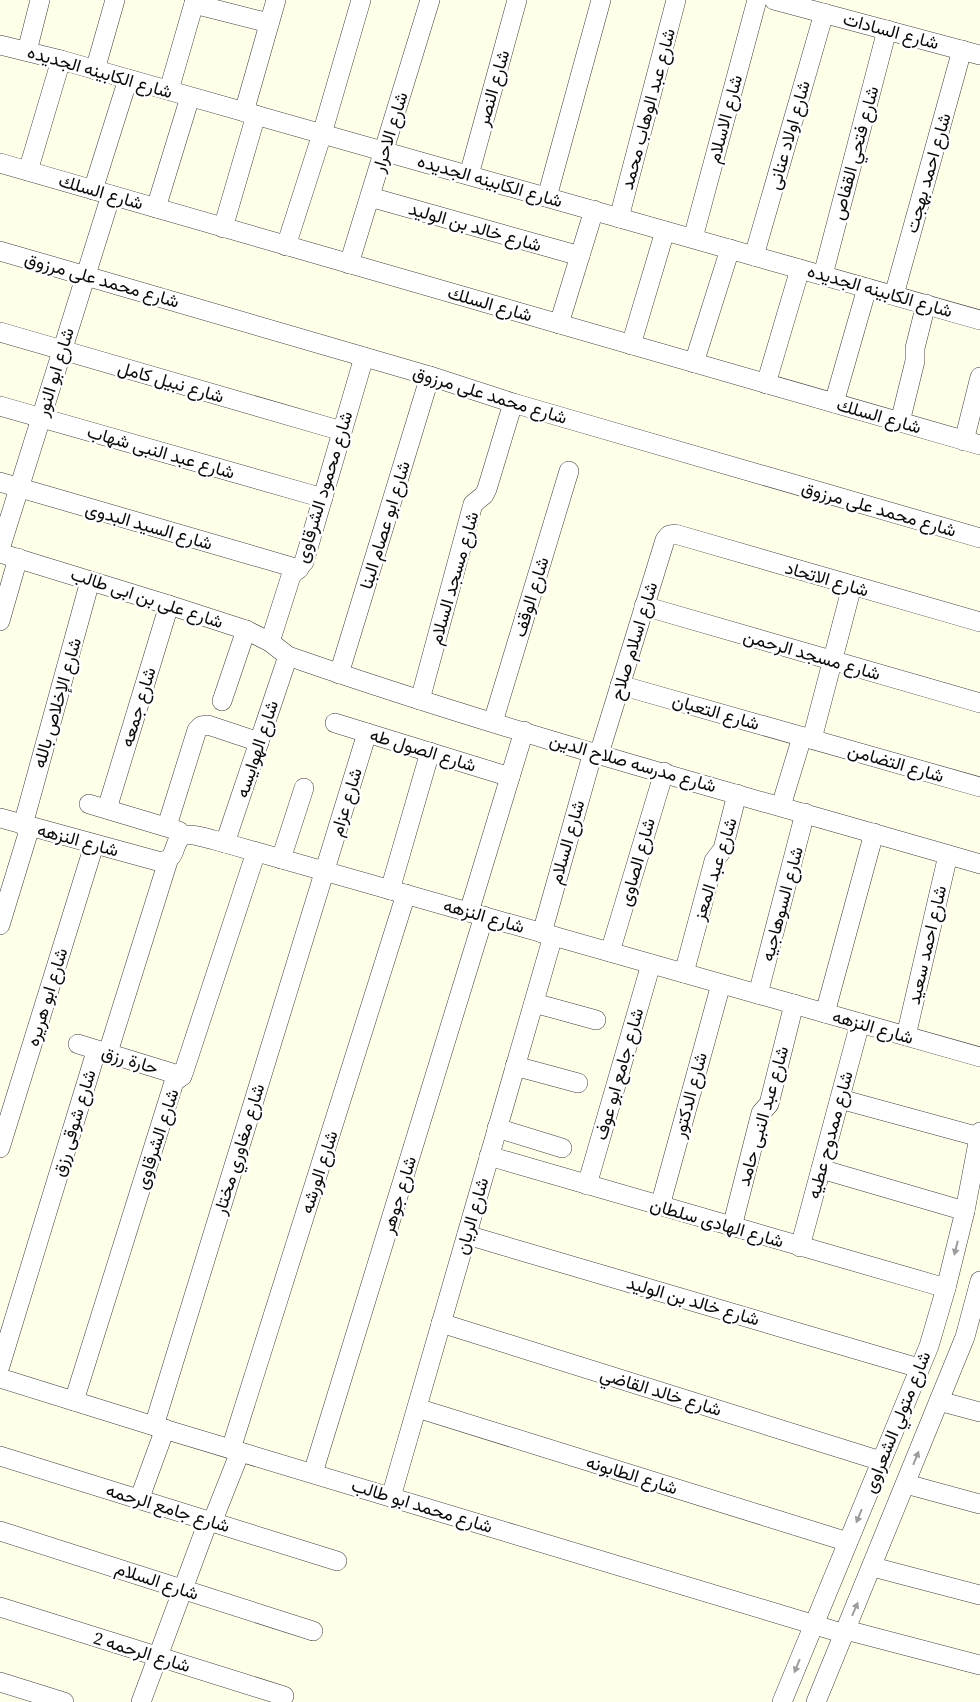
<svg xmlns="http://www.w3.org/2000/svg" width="980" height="1702" font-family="'Source Serif 4',Vazirmatn,serif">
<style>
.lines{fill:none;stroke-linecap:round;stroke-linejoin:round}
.street-casing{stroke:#3e3e3e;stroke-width:20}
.street{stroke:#fff;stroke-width:19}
.oneway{fill:#9d9d9d}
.labels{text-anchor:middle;stroke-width:5;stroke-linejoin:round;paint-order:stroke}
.street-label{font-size:18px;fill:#0b0b0b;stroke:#fff}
</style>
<rect width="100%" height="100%" fill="#ffffe9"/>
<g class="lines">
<g class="street-casing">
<g id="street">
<path d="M 774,0 L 980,55"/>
<path d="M 194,4 L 269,23"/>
<path d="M 0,45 L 61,60 L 980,320"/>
<path d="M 27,51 L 40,0"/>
<path d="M 95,70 L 115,0"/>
<path d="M 169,90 L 195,0"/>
<path d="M 244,112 L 276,0"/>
<path d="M 0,163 L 980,445"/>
<path d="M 28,171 L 61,60"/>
<path d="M 469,175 L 517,0"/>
<path d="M 93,190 L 128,79"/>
<path d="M 370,197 L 580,256"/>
<path d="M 547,197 L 601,0"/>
<path d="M 156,208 L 190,97"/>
<path d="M 619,218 L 676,0"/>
<path d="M 223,228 L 256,115"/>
<path d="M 693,238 L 757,0"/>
<path d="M 286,246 L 322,134 L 361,0"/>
<path d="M 0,251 L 430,376 L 513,403 L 980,538"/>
<path d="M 754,256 L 824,13"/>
<path d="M 349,264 L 430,0"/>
<path d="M 823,275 L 887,30"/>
<path d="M 894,295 L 962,50"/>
<path d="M 559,324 L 594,210"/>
<path d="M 0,332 L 342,431"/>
<path d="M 631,345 L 665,231"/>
<path d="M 694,363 L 730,249"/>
<path d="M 766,384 L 800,269"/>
<path d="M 834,403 L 867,288"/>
<path d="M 0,406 L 323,498"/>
<path d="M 900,422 L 915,361 L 915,348 L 926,304"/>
<path d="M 964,441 L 980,377"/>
<path d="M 0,482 L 299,569"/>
<path d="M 0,549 L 111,195"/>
<path d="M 0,553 L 169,605 L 246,630 L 270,642 L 288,656 C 515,735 749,797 980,864"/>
<path d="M 644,606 L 980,703"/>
<path d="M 0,621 L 18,558"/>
<path d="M 270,642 L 291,576 L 304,562 L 364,357"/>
<path d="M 339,674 L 430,376"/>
<path d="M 620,685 L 980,787"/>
<path d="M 420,700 L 473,504 L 484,495 L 487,489 L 513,403"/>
<path d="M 222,701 L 246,630"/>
<path d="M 493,722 L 569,471"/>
<path d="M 335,723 L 510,777"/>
<path d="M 812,739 L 852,586"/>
<path d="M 599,754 L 665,540 L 669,535 L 675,534 L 980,622"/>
<path d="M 89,804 L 179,831"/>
<path d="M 781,806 L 802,737"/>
<path d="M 107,809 L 169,605"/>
<path d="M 0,818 L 161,862 C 179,858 171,843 183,836 C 191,832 216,841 225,843 L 980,1057"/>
<path d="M 23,825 L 90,581"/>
<path d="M 167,826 L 197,730 L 201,726 L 208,725 L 259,742"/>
<path d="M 225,843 L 288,656"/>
<path d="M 281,859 L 304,788"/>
<path d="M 390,890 L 430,752"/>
<path d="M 469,912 L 524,731"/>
<path d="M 0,925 L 30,827"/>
<path d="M 542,933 L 593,752"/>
<path d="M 610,952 L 664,772"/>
<path d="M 684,973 L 714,861 L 723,849 L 737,794"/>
<path d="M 758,994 L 805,813"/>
<path d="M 534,1003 L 596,1020"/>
<path d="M 825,1013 L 874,833"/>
<path d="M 906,1036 L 948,855"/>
<path d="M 78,1044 L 182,1076"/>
<path d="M 515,1066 L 578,1083"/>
<path d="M 840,1099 L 980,1137"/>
<path d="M 497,1128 L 562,1148"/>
<path d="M 0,1148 L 94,845"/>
<path d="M 489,1156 L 946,1288"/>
<path d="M 821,1169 L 965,1211"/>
<path d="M 587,1185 L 651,964"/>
<path d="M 660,1206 L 721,984"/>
<path d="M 732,1227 L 761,1113 L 769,1104 L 794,1004"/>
<path d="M 467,1235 L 919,1368"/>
<path d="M 800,1247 L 860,1023"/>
<path d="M 441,1323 L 881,1461"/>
<path d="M 0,1366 L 95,1055 L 105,1052 L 110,1046 L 168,861"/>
<path d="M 0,1378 L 154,1426 L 845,1634"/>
<path d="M 74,1401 L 174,1082 L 182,1076 L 184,1071 L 256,852"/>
<path d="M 939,1401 L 980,1412"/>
<path d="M 417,1408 L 848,1542"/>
<path d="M 154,1426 L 367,733"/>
<path d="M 231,1449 L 406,894"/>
<path d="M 0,1456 L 337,1561"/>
<path d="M 313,1473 L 484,916"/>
<path d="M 906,1484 L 980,1504"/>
<path d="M 391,1497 L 553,936"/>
<path d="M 139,1500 L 165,1429"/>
<path d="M 0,1531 L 313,1631"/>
<path d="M 873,1567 L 980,1595"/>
<path d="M 0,1607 L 284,1696"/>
<path d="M 846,1630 L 980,1665"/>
<path d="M 0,1682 L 64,1702"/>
<path d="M 141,1702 L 206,1527 L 215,1515 L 240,1452"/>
<path d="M 782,1702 L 929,1346 L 946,1288 L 965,1211 L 980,1132"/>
<path d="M 816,1702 L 965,1337 L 980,1281"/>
</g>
</g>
<use href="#street" class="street"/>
</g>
<defs><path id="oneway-solid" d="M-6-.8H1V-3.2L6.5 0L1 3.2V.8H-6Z" transform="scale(1.25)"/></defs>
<g class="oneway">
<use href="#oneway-solid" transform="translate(956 1248) rotate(104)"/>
<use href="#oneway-solid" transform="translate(916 1458) rotate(-68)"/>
<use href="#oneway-solid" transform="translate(859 1516) rotate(112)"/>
<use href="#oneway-solid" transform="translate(855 1609) rotate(-67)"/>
<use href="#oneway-solid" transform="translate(797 1666) rotate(112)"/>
</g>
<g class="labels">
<g class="street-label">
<text transform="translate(891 31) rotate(15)" y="6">شارع السادات</text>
<text transform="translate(100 72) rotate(16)" y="6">شارع الكابينه الجديده</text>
<text transform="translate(493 88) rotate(-74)" y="6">شارع النصر</text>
<text transform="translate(648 109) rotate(-75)" y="6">شارع عبد الوهاب محمد</text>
<text transform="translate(725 119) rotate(-75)" y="6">شارع الاسلام</text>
<text transform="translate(390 132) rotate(-73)" y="6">شارع الاحرار</text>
<text transform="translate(789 135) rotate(-74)" y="6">شارع اولاد عنانى</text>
<text transform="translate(855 153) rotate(-75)" y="6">شارع فتحي القفاص</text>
<text transform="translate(928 173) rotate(-74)" y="6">شارع احمد بهجت</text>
<text transform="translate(490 181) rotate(16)" y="6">شارع الكابينه الجديده</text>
<text transform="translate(101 192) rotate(16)" y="6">شارع السلك</text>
<text transform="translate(475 227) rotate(16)" y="6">شارع خالد بن الوليد</text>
<text transform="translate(102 280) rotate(16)" y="6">شارع محمد على مرزوق</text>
<text transform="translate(880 291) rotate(16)" y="6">شارع الكابينه الجديده</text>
<text transform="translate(490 304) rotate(16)" y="6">شارع السلك</text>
<text transform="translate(55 372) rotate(-73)" y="6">شارع ابو النور</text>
<text transform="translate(171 382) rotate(16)" y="6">شارع نبيل كامل</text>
<text transform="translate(490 395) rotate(17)" y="6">شارع محمد على مرزوق</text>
<text transform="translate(879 416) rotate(16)" y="6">شارع السلك</text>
<text transform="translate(161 452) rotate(16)" y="6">شارع عبد النبى شهاب</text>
<text transform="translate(324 487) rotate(-73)" y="6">شارع محمود الشرقاوى</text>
<text transform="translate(879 509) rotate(16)" y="6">شارع محمد على مرزوق</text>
<text transform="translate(385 525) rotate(-73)" y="6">شارع ابو عصام البنا</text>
<text transform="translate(149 526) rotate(16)" y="6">شارع السيد البدوى</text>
<text transform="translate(454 578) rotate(-74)" y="6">شارع مسجد السلام</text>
<text transform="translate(827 579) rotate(16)" y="6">شارع الاتحاد</text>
<text transform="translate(531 597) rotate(-73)" y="6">شارع الوقف</text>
<text transform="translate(147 598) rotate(18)" y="6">شارع على بن ابى طالب</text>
<text transform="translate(634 641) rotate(-73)" y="6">شارع اسلام صلاح</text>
<text transform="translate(812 655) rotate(16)" y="6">شارع مسجد الرحمن</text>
<text transform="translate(57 703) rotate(-74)" y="6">شارع الإخلاص بالله</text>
<text transform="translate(138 707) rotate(-73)" y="6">شارع جمعه</text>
<text transform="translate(716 712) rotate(16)" y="6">شارع التعبان</text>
<text transform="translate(257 749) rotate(-72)" y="6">شارع الهوايسه</text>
<text transform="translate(423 750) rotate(17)" y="6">شارع الصول طه</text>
<text transform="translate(633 763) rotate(16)" y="6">شارع مدرسه صلاح الدين</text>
<text transform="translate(896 763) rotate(16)" y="6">شارع التضامن</text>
<text transform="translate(346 802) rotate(-73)" y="6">شارع عزام</text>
<text transform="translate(78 840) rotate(15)" y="6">شارع النزهه</text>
<text transform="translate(567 842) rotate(-74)" y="6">شارع السلام</text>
<text transform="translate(637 862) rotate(-74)" y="6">شارع الصاوى</text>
<text transform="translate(715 869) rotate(-72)" y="6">شارع عبد المعز</text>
<text transform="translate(782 904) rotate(-75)" y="6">شارع السوهاجيه</text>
<text transform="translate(484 916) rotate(16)" y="6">شارع النزهه</text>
<text transform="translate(927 945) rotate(-77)" y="6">شارع احمد سعيد</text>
<text transform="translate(47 997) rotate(-73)" y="6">شارع ابو هريره</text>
<text transform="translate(873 1027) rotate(16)" y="6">شارع النزهه</text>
<text transform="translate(130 1060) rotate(17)" y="6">حارة رزق</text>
<text transform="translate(619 1074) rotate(-74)" y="6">شارع جامع ابو عوف</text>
<text transform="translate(690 1095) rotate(-75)" y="6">شارع الدكتور</text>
<text transform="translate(763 1116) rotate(-74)" y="6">شارع عبد النبى حامد</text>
<text transform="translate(74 1123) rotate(-73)" y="6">شارع شوقى رزق</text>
<text transform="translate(830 1135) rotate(-75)" y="6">شارع ممدوح عطيه</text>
<text transform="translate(157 1139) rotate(-72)" y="6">شارع الشرقاوى</text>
<text transform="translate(239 1149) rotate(-73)" y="6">شارع مغاوري مختار</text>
<text transform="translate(319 1172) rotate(-72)" y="6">شارع الورشه</text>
<text transform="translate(399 1195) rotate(-73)" y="6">شارع جوهر</text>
<text transform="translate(472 1216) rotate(-74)" y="6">شارع الريان</text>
<text transform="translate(717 1223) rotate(16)" y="6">شارع الهادى سلطان</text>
<text transform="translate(693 1301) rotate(16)" y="6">شارع خالد بن الوليد</text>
<text transform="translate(661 1392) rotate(17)" y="6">شارع خالد القاضي</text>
<text transform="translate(897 1422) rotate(-68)" y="6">شارع متولي الشعراوى</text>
<text transform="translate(632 1475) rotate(17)" y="6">شارع الطابونه</text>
<text transform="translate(422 1506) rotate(17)" y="6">شارع محمد ابو طالب</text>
<text transform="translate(168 1508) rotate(17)" y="6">شارع جامع الرحمه</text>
<text transform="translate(157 1581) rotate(18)" y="6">شارع السلام</text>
<text transform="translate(142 1652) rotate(17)" y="6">شارع الرحمه 2</text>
</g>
</g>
</svg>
